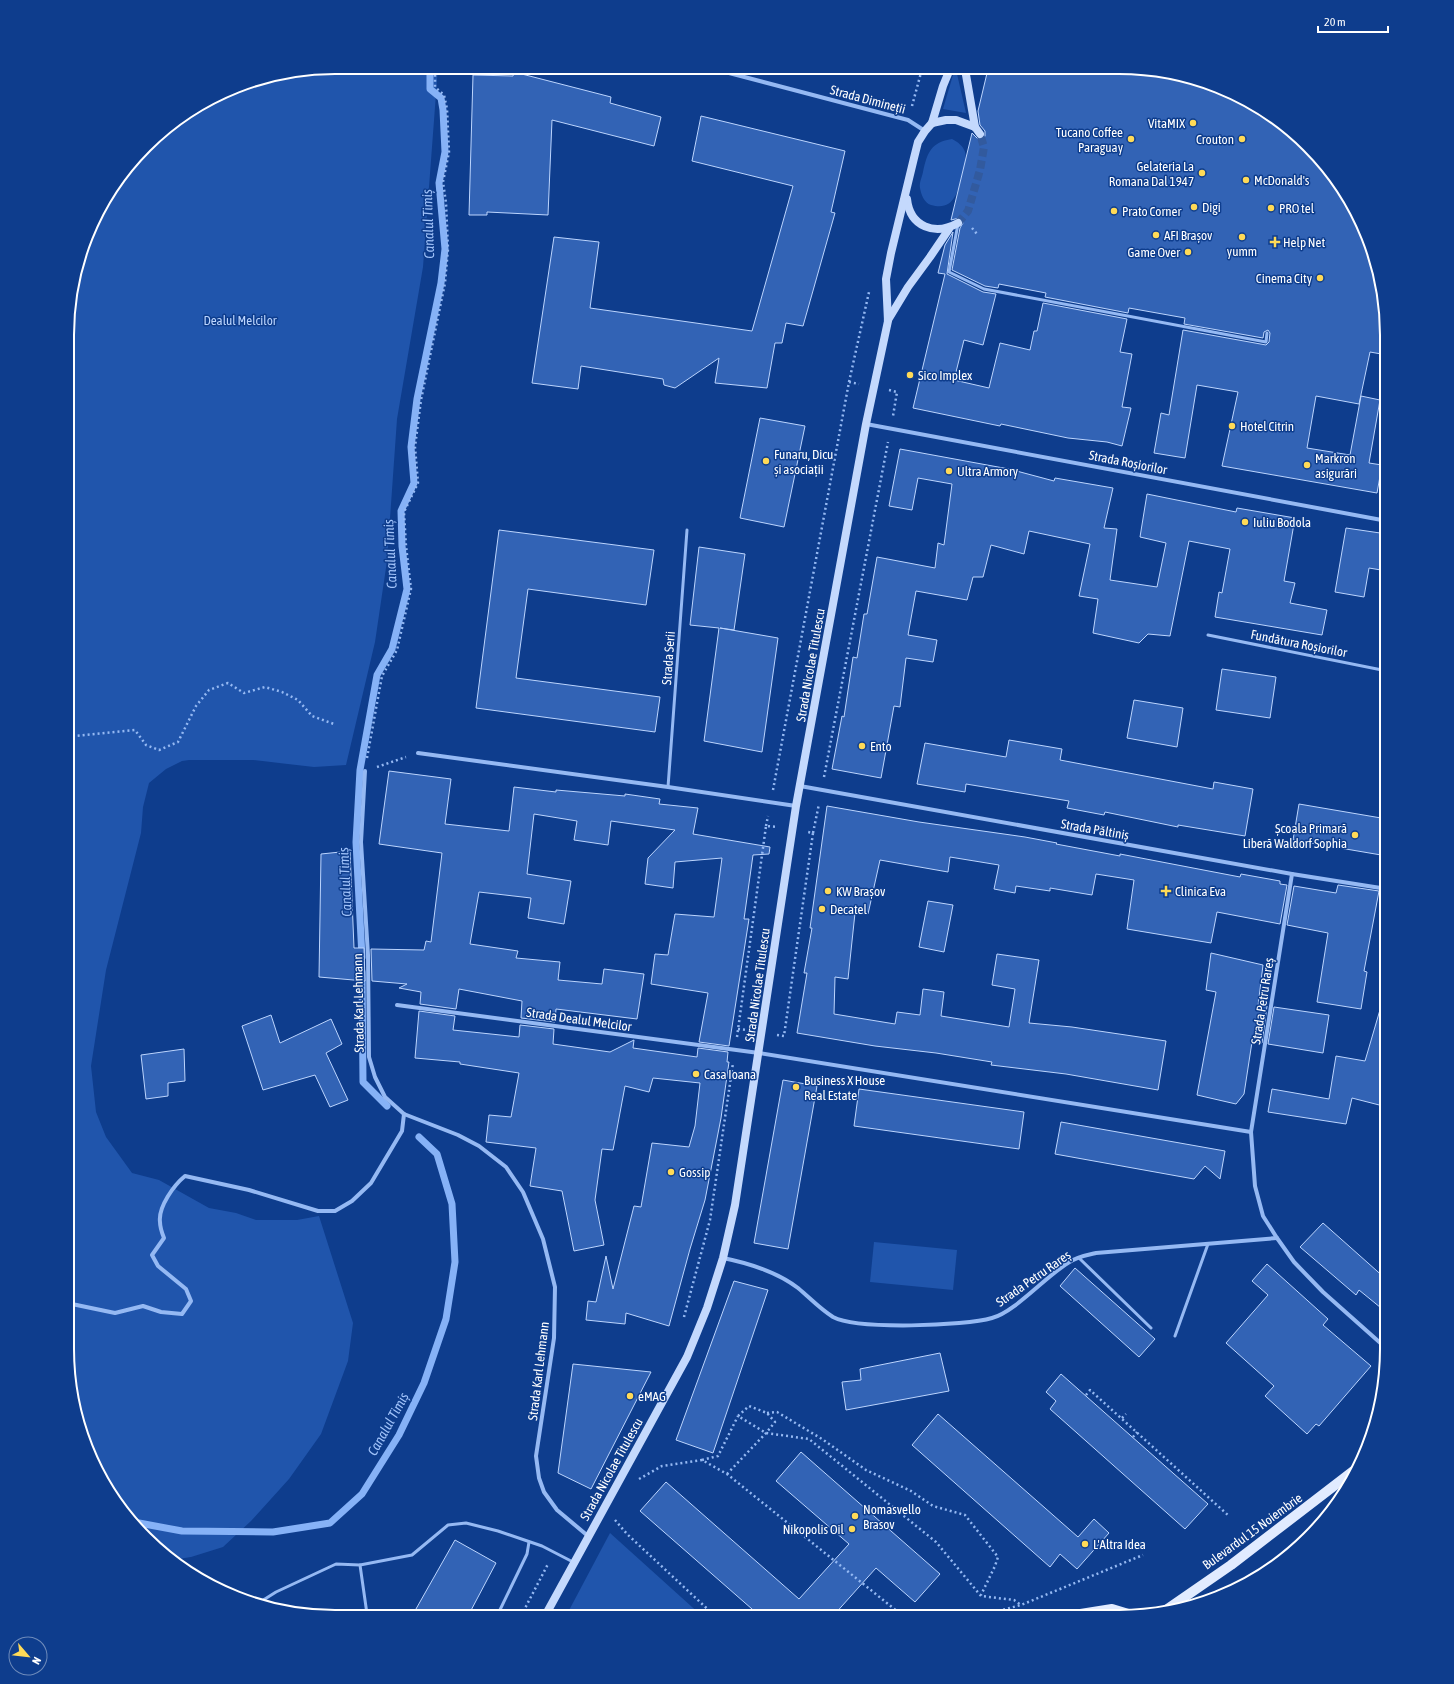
<svg xmlns="http://www.w3.org/2000/svg" width="1454" height="1684" font-family="'Asap Condensed',sans-serif">
<style>
.green{fill:#2055ac}
.lines{fill:none;stroke-linecap:round;stroke-linejoin:round}
.stream{stroke:#86b2f7;stroke-width:7}
.building{fill:#3263b5;stroke:#bcd5fe}
.secondary-tunnel{stroke:#325a9e;stroke-width:8;stroke-dasharray:8 4;stroke-linecap:butt}
.path{stroke:#95b9f3;stroke-width:2.5;stroke-dasharray:2 3;stroke-linecap:butt}
.lane{stroke:#95b9f3;stroke-width:3}
.street{stroke:#95b9f3;stroke-width:4}
.secondary{stroke:#c4d9fd;stroke-width:8}
.primary{stroke:#e1ebff;stroke-width:10}
.poi-dot{fill:#ffda57;stroke:#0e3d8d;stroke-width:1.5}
.labels{text-anchor:middle;stroke-width:3;stroke-linejoin:round;paint-order:stroke}
.street-label{font-size:13px;fill:#fff;stroke:#0e3d8d}
.poi-label{font-size:13px;fill:#fff;stroke:#0e3d8d;text-anchor:start}
.park-label{font-size:13px;fill:#bcd5fe;stroke:#0e3d8d}
.water-label{font-size:14px;font-style:italic;fill:#a1c3fa;stroke:#0e3d8d}
.rim{fill:none;stroke:#fff;stroke-width:2}
</style>
<rect width="100%" height="100%" fill="#0e3d8d"/>
<g class="green">
<path d="M 335,67 L 438,67 L 423,267 L 397,419 L 387,561 L 375,642 L 346,765 L 314,767 L 253,760 L 189,760 L 182,761 L 166,769 L 149,783 L 143,807 L 141,833 L 106,970 L 91,1066 L 96,1112 L 106,1137 L 132,1173 L 159,1180 L 209,1208 L 236,1213 L 256,1220 L 297,1220 L 319,1216 L 353,1323 L 348,1361 L 321,1434 L 289,1479 L 251,1521 L 223,1547 L 191,1557 L 172,1560 L 145,1538 L 103,1483 L 76,1418 L 67,1349 L 69,300 L 81,249 L 103,201 L 159,133 L 201,103 L 249,81 Z"/>
<path d="M 957,74 L 966,113 L 943,109 L 953,75 Z"/>
<path d="M 952,139 C 958,142 963,146 965,152 C 967,160 964,169 962,177 C 957,194 953,211 931,205 C 924,203 921,194 920,188 C 919,183 922,177 923,172 C 927,153 931,142 952,139 Z"/>
<path d="M 874,1242 L 957,1250 L 953,1290 L 870,1282 Z"/>
<path d="M 610,1533 L 702,1616 L 566,1616 Z"/>
</g>
<g class="lines">
<g class="stream">
<path d="M 362,957 L 356,842 L 360,770 L 377,675 L 392,649 L 407,589 L 402,546 L 401,511 L 414,483 L 411,447 L 417,399 L 441,283 L 445,249 L 439,183 L 445,152 L 443,110 L 441,98 L 430,89 L 430,67"/>
<path d="M 362,972 L 363,1082 L 387,1106"/>
<path d="M 134,1524 L 139,1523 L 182,1531 L 273,1532 L 330,1523 L 362,1494 L 399,1435 L 424,1383 L 446,1319 L 455,1262 L 452,1204 L 437,1154 L 419,1137"/>
</g>
</g>
<g class="building">
<path d="M 988,69 L 1154,69 L 1205,81 L 1268,112 L 1309,146 L 1351,201 L 1378,266 L 1387,335 L 1387,355 L 1370,352 L 1359,404 L 1316,396 L 1307,448 L 1350,455 L 1361,396 L 1380,400 L 1369,463 L 1382,465 L 1377,493 L 1222,466 L 1238,392 L 1197,385 L 1185,458 L 1154,453 L 1161,413 L 1169,415 L 1183,330 L 1266,345 L 1269,342 L 1270,333 L 1268,330 L 1264,332 L 1263,338 L 1184,324 L 1185,318 L 1129,308 L 1128,313 L 1045,297 L 1046,293 L 999,284 L 998,288 L 985,286 L 952,270 L 960,228 L 963,223 L 962,219 L 959,218 L 951,220 L 972,133 L 978,139 L 983,139 L 985,136 L 985,131 L 980,125 L 978,111 Z"/>
<path d="M 514,72 L 611,97 L 610,103 L 661,117 L 654,146 L 552,120 L 548,215 L 487,212 L 487,215 L 469,215 L 473,75 L 513,76 Z"/>
<path d="M 701,116 L 845,151 L 831,212 L 835,213 L 803,326 L 786,323 L 782,343 L 775,343 L 767,388 L 715,383 L 719,358 L 675,388 L 664,385 L 663,379 L 581,366 L 578,389 L 532,383 L 554,237 L 599,242 L 590,308 L 752,331 L 793,186 L 692,161 Z"/>
<path d="M 953,232 L 947,274 L 983,292 L 996,294 L 983,345 L 964,340 L 954,380 L 989,388 L 1000,343 L 1030,350 L 1034,331 L 1037,331 L 1043,303 L 1127,319 L 1120,352 L 1132,354 L 1122,407 L 1131,408 L 1122,446 L 1107,442 L 1068,438 L 1001,424 L 1000,426 L 913,408 L 945,274 L 938,273 L 945,245 Z"/>
<path d="M 760,418 L 805,426 L 784,527 L 740,518 Z"/>
<path d="M 900,449 L 1009,469 L 1054,481 L 1055,478 L 1113,488 L 1104,528 L 1117,529 L 1110,580 L 1157,587 L 1166,543 L 1140,537 L 1147,494 L 1236,512 L 1237,508 L 1295,518 L 1284,581 L 1295,583 L 1290,603 L 1327,610 L 1322,635 L 1215,617 L 1219,592 L 1222,593 L 1230,549 L 1189,541 L 1170,636 L 1148,634 L 1139,643 L 1093,633 L 1098,599 L 1079,596 L 1090,544 L 1029,531 L 1024,554 L 991,545 L 983,577 L 973,577 L 967,600 L 916,591 L 908,635 L 937,640 L 933,662 L 906,658 L 900,707 L 894,706 L 881,778 L 832,769 L 842,716 L 844,717 L 853,657 L 857,658 L 864,614 L 867,614 L 877,557 L 935,568 L 938,543 L 944,545 L 952,484 L 918,478 L 912,510 L 889,506 Z"/>
<path d="M 1346,528 L 1387,534 L 1387,571 L 1369,568 L 1364,597 L 1335,592 Z"/>
<path d="M 499,530 L 654,550 L 646,605 L 528,589 L 516,678 L 660,697 L 655,732 L 476,708 Z"/>
<path d="M 699,547 L 745,554 L 734,630 L 720,628 L 778,638 L 762,752 L 704,741 L 719,628 L 690,625 Z"/>
<path d="M 1222,669 L 1276,677 L 1270,718 L 1216,710 Z"/>
<path d="M 1134,700 L 1183,708 L 1177,747 L 1127,738 Z"/>
<path d="M 1009,740 L 1062,749 L 1060,760 L 1213,789 L 1214,782 L 1253,789 L 1245,836 L 1178,825 L 1178,827 L 1105,812 L 1104,815 L 1067,808 L 1069,801 L 966,784 L 965,792 L 917,784 L 925,743 L 1006,757 Z"/>
<path d="M 389,771 L 451,779 L 445,824 L 509,831 L 514,787 L 556,792 L 556,790 L 625,796 L 625,794 L 660,799 L 659,804 L 698,808 L 693,834 L 770,847 L 769,854 L 753,855 L 744,919 L 749,919 L 729,1046 L 699,1042 L 708,993 L 651,984 L 655,954 L 668,955 L 675,914 L 714,917 L 722,858 L 675,862 L 673,888 L 645,884 L 648,858 L 675,830 L 611,821 L 608,845 L 574,840 L 577,821 L 534,814 L 527,874 L 571,881 L 564,924 L 528,918 L 531,898 L 479,892 L 470,944 L 518,951 L 516,958 L 560,962 L 558,980 L 602,984 L 604,969 L 644,974 L 637,1019 L 556,1009 L 555,1022 L 521,1018 L 522,1001 L 459,989 L 456,1009 L 420,1004 L 421,992 L 399,988 L 407,984 L 372,981 L 371,949 L 424,950 L 426,941 L 431,942 L 442,853 L 379,844 Z"/>
<path d="M 1299,804 L 1387,819 L 1387,856 L 1293,840 Z"/>
<path d="M 827,806 L 919,822 L 1025,837 L 1057,843 L 1056,844 L 1120,856 L 1120,854 L 1240,877 L 1241,874 L 1280,881 L 1280,884 L 1287,885 L 1280,924 L 1217,912 L 1211,943 L 1127,929 L 1134,880 L 1096,874 L 1092,895 L 1050,888 L 1050,891 L 1016,886 L 1015,893 L 994,889 L 999,865 L 950,857 L 948,872 L 880,860 L 868,914 L 855,913 L 848,979 L 835,977 L 834,1014 L 895,1024 L 897,1012 L 920,1015 L 923,989 L 944,992 L 941,1016 L 1009,1027 L 1015,989 L 992,985 L 997,954 L 1039,960 L 1029,1023 L 1072,1027 L 1166,1041 L 1158,1090 L 1066,1074 L 991,1065 L 992,1062 L 936,1053 L 875,1046 L 797,1033 L 807,973 L 804,973 L 812,928 L 810,928 Z"/>
<path d="M 350,851 L 354,948 L 364,948 L 365,981 L 319,977 L 321,854 Z"/>
<path d="M 1338,885 L 1379,891 L 1364,971 L 1367,972 L 1361,1009 L 1317,1002 L 1328,933 L 1287,925 L 1294,886 L 1336,893 Z"/>
<path d="M 928,901 L 953,905 L 944,952 L 919,947 Z"/>
<path d="M 1211,953 L 1263,965 L 1258,1006 L 1267,1006 L 1262,1043 L 1252,1042 L 1244,1094 L 1236,1104 L 1197,1095 L 1216,992 L 1206,990 Z"/>
<path d="M 1382,1003 L 1387,1004 L 1387,1107 L 1352,1098 L 1346,1124 L 1268,1112 L 1272,1089 L 1329,1099 L 1336,1056 L 1365,1061 Z"/>
<path d="M 1274,1007 L 1329,1015 L 1323,1053 L 1268,1044 Z"/>
<path d="M 419,1011 L 455,1016 L 453,1030 L 519,1037 L 520,1025 L 554,1029 L 553,1044 L 610,1052 L 634,1040 L 633,1048 L 697,1057 L 698,1048 L 728,1052 L 727,1062 L 729,1062 L 721,1118 L 705,1200 L 690,1249 L 669,1326 L 626,1313 L 625,1324 L 586,1320 L 588,1301 L 596,1302 L 606,1256 L 613,1289 L 634,1206 L 641,1207 L 652,1143 L 689,1147 L 695,1126 L 700,1083 L 653,1078 L 649,1092 L 625,1086 L 613,1150 L 602,1149 L 595,1200 L 604,1245 L 574,1251 L 562,1191 L 530,1186 L 536,1148 L 486,1142 L 489,1115 L 511,1117 L 519,1073 L 460,1064 L 460,1062 L 415,1058 Z"/>
<path d="M 271,1015 L 280,1043 L 331,1019 L 342,1044 L 326,1053 L 348,1100 L 330,1107 L 315,1075 L 263,1090 L 242,1026 Z"/>
<path d="M 184,1049 L 185,1081 L 168,1083 L 168,1096 L 146,1099 L 141,1055 Z"/>
<path d="M 783,1080 L 817,1086 L 788,1249 L 754,1243 Z"/>
<path d="M 859,1089 L 1024,1112 L 1019,1149 L 854,1126 Z"/>
<path d="M 1061,1122 L 1225,1151 L 1220,1179 L 1205,1166 L 1194,1179 L 1055,1154 Z"/>
<path d="M 1323,1223 L 1386,1279 L 1386,1312 L 1359,1290 L 1356,1295 L 1300,1247 Z"/>
<path d="M 1267,1264 L 1328,1319 L 1323,1325 L 1371,1366 L 1319,1426 L 1316,1424 L 1307,1434 L 1265,1396 L 1274,1386 L 1226,1343 L 1268,1295 L 1252,1281 Z"/>
<path d="M 1075,1268 L 1155,1339 L 1139,1357 L 1060,1286 Z"/>
<path d="M 734,1281 L 768,1290 L 713,1453 L 676,1440 Z"/>
<path d="M 940,1353 L 949,1391 L 846,1410 L 842,1382 L 861,1380 L 860,1369 Z"/>
<path d="M 573,1364 L 651,1372 L 591,1489 L 558,1473 Z"/>
<path d="M 1061,1374 L 1208,1504 L 1185,1529 L 1050,1409 L 1056,1401 L 1046,1392 Z"/>
<path d="M 938,1414 L 1078,1537 L 1094,1519 L 1109,1533 L 1077,1569 L 1060,1554 L 1050,1567 L 912,1445 Z"/>
<path d="M 801,1452 L 940,1574 L 915,1602 L 876,1568 L 833,1616 L 760,1616 L 640,1511 L 666,1482 L 799,1599 L 849,1544 L 776,1481 Z"/>
<path d="M 455,1540 L 496,1563 L 468,1616 L 412,1616 Z"/>
</g>
<g class="lines">
<path class="secondary-tunnel" d="M 958,223 L 968,211 L 980,170 L 984,147 L 980,134"/>
<g class="path">
<path d="M 912,106 L 922,69"/>
<path d="M 972,228 L 977,234"/>
<path d="M 849,382 L 869,292"/>
<path d="M 889,390 L 897,392 L 893,416"/>
<path d="M 68,738 L 74,736 L 135,730 L 146,745 L 159,750 L 178,742 L 196,706 L 209,690 L 228,683 L 244,693 L 265,687 L 282,692 L 298,700 L 312,716 L 334,724"/>
<path d="M 367,758 L 382,676 L 397,650 L 411,589 L 406,546 L 404,512 L 418,483 L 415,447 L 421,400 L 445,283 L 448,249 L 446,203 L 443,182 L 449,152 L 447,109 L 444,95 L 435,87 L 435,67"/>
<path d="M 377,767 L 406,757"/>
<path d="M 824,777 L 888,442"/>
<path d="M 773,790 L 849,382 L 859,384"/>
<path d="M 766,826 L 768,816"/>
<path d="M 813,833 L 819,804"/>
<path d="M 738,1029 L 747,1030"/>
<path d="M 777,1035 L 784,1036 L 813,833 L 808,832"/>
<path d="M 737,1037 L 766,826 L 778,827"/>
<path d="M 684,1317 L 710,1220 L 733,1063"/>
<path d="M 1086,1395 L 1090,1390 L 1229,1516"/>
<path d="M 767,1413 L 777,1412 L 822,1439 L 866,1470 L 911,1491 L 933,1506 L 965,1515 L 998,1557 L 995,1566 L 981,1595"/>
<path d="M 1122,1418 L 1126,1414"/>
<path d="M 1133,1437 L 1137,1432"/>
<path d="M 702,1460 L 718,1456 L 738,1416"/>
<path d="M 727,1474 L 766,1433 L 775,1422 L 767,1413 L 749,1406 L 738,1416 L 766,1433 L 809,1439 L 936,1542 L 981,1596 L 1014,1600 L 1021,1605"/>
<path d="M 639,1479 L 662,1466 L 702,1460 L 727,1474 L 903,1616"/>
<path d="M 615,1520 L 627,1534 L 715,1616"/>
<path d="M 521,1616 L 548,1564"/>
<path d="M 979,1616 L 1021,1605 L 1143,1555"/>
</g>
<g class="lane">
<path d="M 958,224 L 949,272 L 984,289 L 1266,342 L 1267,333"/>
<path d="M 1208,635 L 1387,671"/>
<path d="M 668,787 L 687,530"/>
<path d="M 1079,1258 L 1151,1328"/>
<path d="M 1175,1336 L 1208,1244"/>
<path d="M 360,1565 L 412,1555 L 448,1525 L 466,1523 L 498,1531 L 542,1546 L 573,1562"/>
<path d="M 257,1604 L 276,1592 L 336,1564 L 360,1565 L 367,1614"/>
<path d="M 497,1616 L 527,1554 L 529,1542"/>
</g>
<g class="street">
<path d="M 710,68 L 908,120 L 925,131"/>
<path d="M 866,424 L 1387,521"/>
<path d="M 418,753 L 668,787 L 796,806"/>
<path d="M 365,771 L 361,842 L 368,955 L 369,1057 L 375,1077 L 385,1097 L 404,1114 L 458,1135 L 479,1146 L 506,1167 L 523,1192 L 543,1239 L 555,1287 L 554,1338 L 536,1456 L 539,1478 L 544,1492 L 557,1510 L 588,1536"/>
<path d="M 800,786 L 1292,874 L 1387,889"/>
<path d="M 1292,874 L 1251,1132 L 1255,1186 L 1263,1216 L 1277,1238 L 1294,1262 L 1323,1292 L 1386,1348"/>
<path d="M 397,1005 L 759,1053 L 1251,1132"/>
<path d="M 723,1258 C 748,1263 777,1272 798,1288 C 810,1298 820,1309 833,1317 C 857,1330 965,1326 992,1318 C 1015,1312 1046,1276 1068,1263 C 1076,1257 1087,1255 1096,1253 L 1277,1238"/>
<path d="M 67,1303 L 115,1313 L 143,1306 L 161,1312 L 182,1314 L 191,1301 L 186,1289 L 158,1266 L 152,1255 L 164,1238 C 162,1233 160,1227 160,1222 C 158,1207 174,1185 185,1176 L 249,1190 L 318,1211 L 335,1211 L 352,1201 L 371,1183 L 402,1131 L 404,1114"/>
</g>
<g class="secondary">
<path d="M 965,69 L 975,127"/>
<path d="M 932,123 L 943,86 L 950,69"/>
<path d="M 907,199 C 910,227 935,236 958,223"/>
<path d="M 888,320 L 908,287 L 930,257 L 949,229"/>
<path d="M 545,1616 L 687,1357 L 707,1308 L 723,1258 L 735,1205 L 796,806 L 866,424 L 888,321 L 886,279 L 891,253 L 914,158 L 918,142 L 925,131 L 932,123 L 946,120 L 956,120 L 975,127 L 980,134"/>
</g>
<g class="primary">
<path d="M 1163,1612 L 1231,1565 L 1356,1469"/>
<path d="M 1068,1616 L 1112,1609 L 1135,1616"/>
</g>
</g>
<g class="poi-dot">
<circle cx="1193" cy="123" r="4"/>
<circle cx="1131" cy="139" r="4"/>
<circle cx="1242" cy="139" r="4"/>
<circle cx="1202" cy="173" r="4"/>
<circle cx="1246" cy="180" r="4"/>
<circle cx="1194" cy="207" r="4"/>
<circle cx="1271" cy="208" r="4"/>
<circle cx="1114" cy="211" r="4"/>
<circle cx="1156" cy="235" r="4"/>
<circle cx="1242" cy="237" r="4"/>
<path d="M1273 236h4v4h4v4h-4v4h-4v-4h-4v-4h4z"/>
<circle cx="1188" cy="252" r="4"/>
<circle cx="1320" cy="278" r="4"/>
<circle cx="910" cy="375" r="4"/>
<circle cx="1232" cy="426" r="4"/>
<circle cx="766" cy="461" r="4"/>
<circle cx="1307" cy="465" r="4"/>
<circle cx="949" cy="471" r="4"/>
<circle cx="1245" cy="522" r="4"/>
<circle cx="862" cy="746" r="4"/>
<circle cx="1355" cy="835" r="4"/>
<circle cx="828" cy="891" r="4"/>
<path d="M1164 885h4v4h4v4h-4v4h-4v-4h-4v-4h4z"/>
<circle cx="822" cy="909" r="4"/>
<circle cx="696" cy="1074" r="4"/>
<circle cx="796" cy="1087" r="4"/>
<circle cx="671" cy="1172" r="4"/>
<circle cx="630" cy="1396" r="4"/>
<circle cx="855" cy="1516" r="4"/>
<circle cx="852" cy="1529" r="4"/>
<circle cx="1085" cy="1544" r="4"/>
</g>
<g class="labels">
<g class="street-label">
<text transform="translate(868 99) rotate(15)" y="5">Strada Dimineții</text>
<text transform="translate(1128 462) rotate(11)" y="5">Strada Roșiorilor</text>
<text transform="translate(1299 643) rotate(11)" y="5">Fundătura Roșiorilor</text>
<text transform="translate(668 658) rotate(-86)" y="5">Strada Serii</text>
<text transform="translate(810 665) rotate(-80)" y="5">Strada Nicolae Titulescu</text>
<text transform="translate(1095 829) rotate(10)" y="5">Strada Păltiniș</text>
<text transform="translate(757 985) rotate(-82)" y="5">Strada Nicolae Titulescu</text>
<text transform="translate(1262 1001) rotate(-81)" y="5">Strada Petru Rareș</text>
<text transform="translate(358 1003) rotate(-91)" y="5">Strada Karl Lehmann</text>
<text transform="translate(579 1019) rotate(8)" y="5">Strada Dealul Melcilor</text>
<text transform="translate(1033 1278) rotate(-35)" y="5">Strada Petru Rareș</text>
<text transform="translate(538 1371) rotate(-83)" y="5">Strada Karl Lehmann</text>
<text transform="translate(611 1469) rotate(-61)" y="5">Strada Nicolae Titulescu</text>
<text transform="translate(1252 1531) rotate(-36)" y="5">Bulevardul 15 Noiembrie</text>
</g>
<g class="poi-label">
<text x="1185" y="128" text-anchor="end">VitaMIX</text>
<text x="1123" y="137" text-anchor="end">Tucano Coffee<tspan x="1123" dy="15">Paraguay</tspan></text>
<text x="1234" y="144" text-anchor="end">Crouton</text>
<text x="1194" y="171" text-anchor="end">Gelateria La<tspan x="1194" dy="15">Romana Dal 1947</tspan></text>
<text x="1254" y="185">McDonald's</text>
<text x="1202" y="212">Digi</text>
<text x="1279" y="213">PRO tel</text>
<text x="1122" y="216">Prato Corner</text>
<text x="1164" y="240">AFI Brașov</text>
<text x="1283" y="247">Help Net</text>
<text x="1242" y="256" text-anchor="middle">yumm</text>
<text x="1180" y="257" text-anchor="end">Game Over</text>
<text x="1312" y="283" text-anchor="end">Cinema City</text>
<text x="918" y="380">Sico Implex</text>
<text x="1240" y="431">Hotel Citrin</text>
<text x="774" y="459">Funaru, Dicu<tspan x="774" dy="15">și asociații</tspan></text>
<text x="1315" y="463">Markron<tspan x="1315" dy="15">asigurări</tspan></text>
<text x="957" y="476">Ultra Armory</text>
<text x="1253" y="527">Iuliu Bodola</text>
<text x="870" y="751">Ento</text>
<text x="1347" y="833" text-anchor="end">Școala Primară<tspan x="1347" dy="15">Liberă Waldorf Sophia</tspan></text>
<text x="836" y="896">KW Brașov</text>
<text x="1175" y="896">Clinica Eva</text>
<text x="830" y="914">Decatel</text>
<text x="704" y="1079">Casa Ioana</text>
<text x="804" y="1085">Business X House<tspan x="804" dy="15">Real Estate</tspan></text>
<text x="679" y="1177">Gossip</text>
<text x="638" y="1401">eMAG</text>
<text x="863" y="1514">Nomasvello<tspan x="863" dy="15">Brasov</tspan></text>
<text x="844" y="1534" text-anchor="end">Nikopolis Oil</text>
<text x="1093" y="1549">L'Altra Idea</text>
</g>
<g class="park-label">
<text x="240" y="325">Dealul Melcilor</text>
</g>
<g class="water-label">
<text transform="translate(428 224) rotate(-92)" y="5">Canalul Timiș</text>
<text transform="translate(390 554) rotate(-93)" y="5">Canalul Timiș</text>
<text transform="translate(345 882) rotate(-93)" y="5">Canalul Timiș</text>
<text transform="translate(388 1424) rotate(-61)" y="5">Canalul Timiș</text>
</g>
</g>
<path d="M0 0H1454V1684H0ZM335 74H1119A261 261 0 0 1 1380 335V1349A261 261 0 0 1 1119 1610H335A261 261 0 0 1 74 1349V335A261 261 0 0 1 335 74Z" fill="#0e3d8d" fill-rule="evenodd"/>
<path class="rim" d="M335 74H1119A261 261 0 0 1 1380 335V1349A261 261 0 0 1 1119 1610H335A261 261 0 0 1 74 1349V335A261 261 0 0 1 335 74Z"/>
<g transform="translate(28 1656) rotate(118)"><circle r="19" fill="#0e3d8d" stroke="#6e8bbb"/>
<path d="M0-3L7 15L0 10L-7 15Z" fill="#ffda57"/>
<text y="-6" font-size="11" font-weight="bold" text-anchor="middle" fill="#ffffff">N</text>
</g>
<path d="M1318 26v6h70v-6" fill="none" stroke="#ffffff" stroke-width="2"/>
<text x="1324" y="26" font-size="12" fill="#ffffff" stroke="#0e3d8d" stroke-width="3" paint-order="stroke">20 m</text>
</svg>
